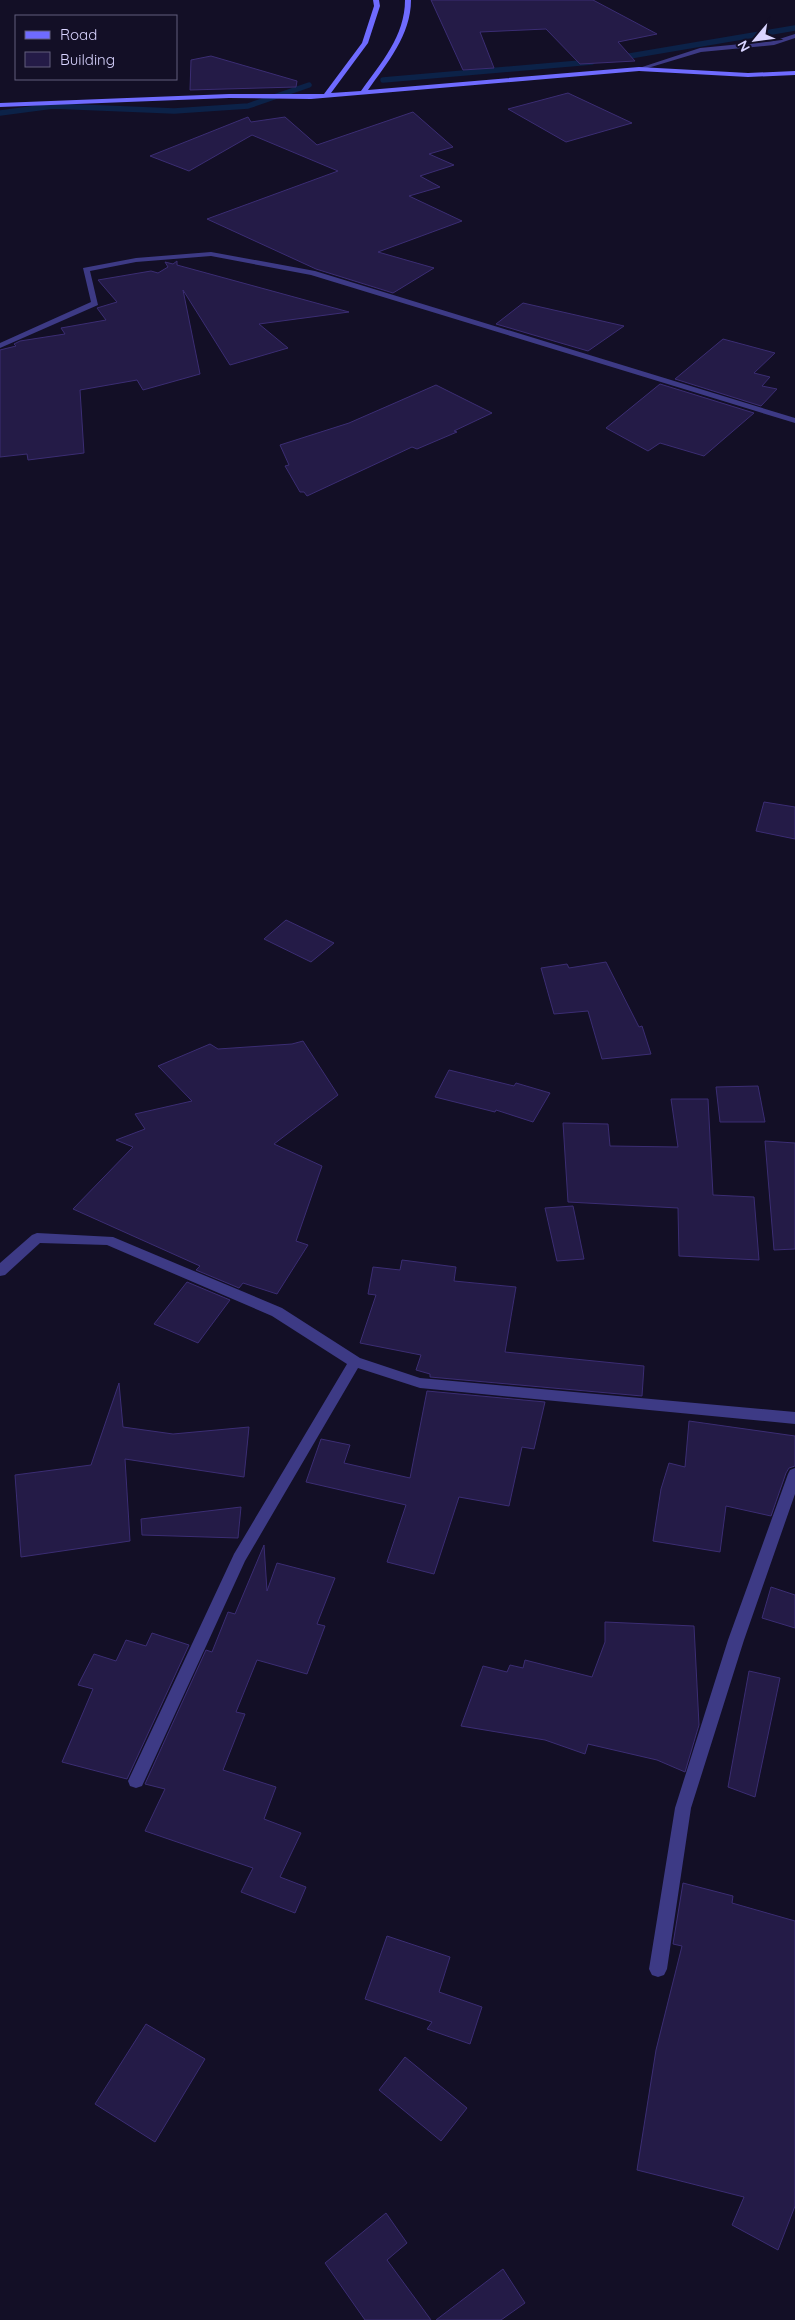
<svg xmlns="http://www.w3.org/2000/svg" width="795" height="2320" font-family="Quicksand,sans-serif">
<style>
.lines{fill:none;stroke-linecap:round;stroke-linejoin:round}
.stream{stroke:#0c2248;stroke-width:5.5}
.building{fill:#241b47;stroke:#3b2d73}
.street{fill:#3d3a85;fill-rule:evenodd}
.secondary{fill:#6f6bff;fill-rule:evenodd}
</style>
<rect width="100%" height="100%" fill="#130f26"/>
<g class="lines">
<g class="stream">
<path d="M 618,58 L 795,28"/>
<path d="M 383,80 L 592,62"/>
<path d="M 0,113 L 53,106 L 174,111 L 248,106 L 309,85"/>
</g>
</g>
<g class="building">
<path d="M 431,0 L 593,0 L 657,34 L 618,42 L 635,61 L 580,64 L 546,29 L 480,32 L 494,68 L 463,70 Z"/>
<path d="M 211,56 L 297,81 L 296,87 L 190,90 L 191,60 Z"/>
<path d="M 568,93 L 632,123 L 566,142 L 508,109 Z"/>
<path d="M 413,112 L 453,147 L 429,154 L 454,165 L 420,176 L 440,187 L 409,196 L 462,221 L 378,252 L 434,268 L 393,293 L 316,269 L 207,219 L 338,171 L 252,135 L 189,171 L 150,156 L 248,117 L 251,122 L 285,117 L 317,145 Z"/>
<path d="M 177,261 L 177,265 L 349,312 L 259,324 L 288,348 L 230,365 L 183,290 L 200,374 L 143,390 L 137,380 L 80,390 L 84,453 L 28,460 L 27,454 L 0,457 L 0,350 L 16,346 L 14,344 L 20,341 L 65,334 L 61,328 L 106,320 L 97,308 L 117,302 L 98,280 L 151,271 L 158,273 L 168,267 L 165,262 L 173,264 Z"/>
<path d="M 523,303 L 624,326 L 588,351 L 496,324 Z"/>
<path d="M 723,339 L 775,353 L 754,373 L 770,377 L 762,386 L 777,389 L 761,406 L 675,379 Z"/>
<path d="M 660,384 L 754,413 L 704,456 L 660,443 L 648,451 L 606,428 Z"/>
<path d="M 436,385 L 492,413 L 454,431 L 457,432 L 417,449 L 412,447 L 307,496 L 304,492 L 300,492 L 285,466 L 289,465 L 280,445 L 349,423 Z"/>
<path d="M 764,802 L 795,807 L 795,839 L 756,831 Z"/>
<path d="M 286,920 L 334,943 L 311,962 L 264,939 Z"/>
<path d="M 606,962 L 639,1027 L 642,1026 L 651,1054 L 602,1059 L 588,1011 L 554,1014 L 541,968 L 567,964 L 569,968 Z"/>
<path d="M 303,1041 L 338,1095 L 274,1144 L 322,1166 L 296,1241 L 308,1245 L 277,1294 L 243,1283 L 239,1288 L 196,1270 L 200,1266 L 73,1209 L 133,1147 L 116,1140 L 145,1129 L 135,1114 L 192,1101 L 158,1066 L 210,1044 L 218,1049 L 292,1044 Z"/>
<path d="M 449,1070 L 514,1086 L 516,1083 L 550,1093 L 533,1122 L 496,1110 L 495,1112 L 435,1097 Z"/>
<path d="M 758,1086 L 765,1122 L 720,1122 L 716,1087 Z"/>
<path d="M 671,1099 L 708,1099 L 713,1195 L 754,1197 L 759,1260 L 679,1256 L 678,1208 L 568,1202 L 563,1123 L 608,1124 L 610,1146 L 678,1147 Z"/>
<path d="M 765,1141 L 795,1143 L 795,1249 L 774,1250 Z"/>
<path d="M 573,1206 L 584,1259 L 557,1261 L 545,1208 Z"/>
<path d="M 402,1260 L 456,1267 L 454,1281 L 516,1287 L 505,1352 L 644,1366 L 642,1396 L 430,1377 L 430,1374 L 416,1370 L 421,1355 L 360,1343 L 376,1295 L 368,1294 L 373,1267 L 400,1270 Z"/>
<path d="M 187,1282 L 230,1300 L 198,1343 L 154,1324 Z"/>
<path d="M 119,1383 L 123,1427 L 173,1434 L 249,1427 L 244,1477 L 125,1459 L 130,1541 L 21,1557 L 15,1475 L 91,1465 Z"/>
<path d="M 427,1391 L 545,1402 L 534,1449 L 522,1447 L 509,1506 L 459,1497 L 434,1574 L 387,1562 L 406,1505 L 306,1482 L 321,1439 L 350,1445 L 344,1463 L 410,1478 Z"/>
<path d="M 689,1421 L 795,1436 L 795,1466 L 789,1468 L 786,1473 L 771,1516 L 726,1506 L 720,1552 L 653,1541 L 661,1489 L 669,1463 L 685,1467 Z"/>
<path d="M 241,1507 L 238,1538 L 142,1535 L 141,1519 Z"/>
<path d="M 264,1545 L 267,1591 L 277,1563 L 335,1578 L 317,1624 L 325,1626 L 307,1674 L 257,1660 L 236,1712 L 245,1714 L 223,1770 L 276,1787 L 264,1819 L 301,1833 L 280,1877 L 306,1887 L 295,1913 L 241,1892 L 253,1868 L 145,1831 L 165,1789 L 145,1784 L 206,1650 L 212,1652 L 228,1612 L 235,1614 Z"/>
<path d="M 771,1587 L 795,1595 L 795,1628 L 762,1618 Z"/>
<path d="M 605,1622 L 694,1626 L 699,1725 L 685,1772 L 657,1760 L 588,1744 L 585,1754 L 545,1740 L 461,1726 L 483,1666 L 507,1672 L 510,1665 L 523,1668 L 525,1660 L 592,1677 L 605,1642 Z"/>
<path d="M 152,1633 L 189,1645 L 127,1779 L 62,1762 L 93,1689 L 78,1685 L 94,1654 L 116,1661 L 126,1640 L 146,1646 Z"/>
<path d="M 749,1671 L 780,1678 L 755,1797 L 728,1787 Z"/>
<path d="M 683,1883 L 733,1896 L 732,1903 L 795,1921 L 795,2206 L 778,2250 L 732,2225 L 744,2197 L 637,2170 L 656,2050 L 682,1946 L 673,1944 Z"/>
<path d="M 387,1936 L 450,1957 L 439,1992 L 482,2007 L 470,2044 L 427,2029 L 432,2022 L 365,1999 Z"/>
<path d="M 146,2024 L 205,2059 L 155,2142 L 95,2104 Z"/>
<path d="M 405,2057 L 467,2108 L 441,2141 L 379,2090 Z"/>
<path d="M 386,2213 L 407,2243 L 387,2260 L 431,2320 L 365,2320 L 325,2263 Z"/>
<path d="M 503,2269 L 525,2303 L 501,2320 L 436,2320 Z"/>
</g>
<g class="lines">
<g class="street">
<path d="M 795,34 L 795,38 L 774,45 L 701,52 L 641,70 L 636,69 L 700,48 L 773,41 Z"/>
<path d="M 211,252 L 315,271 L 795,418 L 795,423 L 311,275 L 211,256 L 136,262 L 90,271 L 98,305 L 0,348 L 0,343 L 91,302 L 83,268 L 136,258 Z"/>
<path d="M 37,1233 L 113,1237 L 282,1308 L 360,1358 L 420,1378 L 795,1412 L 795,1424 L 420,1388 L 358,1368 L 245,1561 L 142,1786 L 136,1788 L 130,1786 L 128,1781 L 234,1554 L 347,1364 L 272,1316 L 107,1245 L 40,1243 L 5,1275 L 0,1276 L 0,1263 L 32,1235 Z"/>
<path d="M 795,1468 L 795,1494 L 744,1640 L 691,1808 L 667,1969 L 664,1975 L 658,1977 L 652,1975 L 649,1969 L 675,1808 L 728,1640 L 788,1474 L 790,1470 Z"/>
</g>
<path class="secondary" d="M 373,0 L 379,0 L 380,6 L 368,43 L 331,93 L 361,91 C 381,63 405,36 405,0 L 411,0 C 411,35 387,63 368,90 L 639,67 L 748,73 L 795,71 L 795,75 L 748,77 L 639,71 L 311,99 L 229,98 L 0,107 L 0,103 L 229,94 L 324,94 L 362,43 L 374,6 Z"/>
</g>
<rect x="15" y="15" width="162" height="65" fill="#130f26" stroke="#625e7d"/>
<rect x="25" y="31" width="25" height="8" fill="#6f6bff" stroke="#625e7d"/>
<text x="60" y="40" font-size="15" fill="#d9d4ff">Road</text>
<rect x="25" y="52" width="25" height="15" fill="#241b47" stroke="#625e7d"/>
<text x="60" y="65" font-size="15" fill="#d9d4ff">Building</text>
<g transform="translate(755 40) rotate(241)" stroke="#130f26" stroke-width="4" paint-order="stroke">
<path d="M0-4L9 19L0 12L-9 19Z" fill="#d9d4ff"/>
<text y="-8" font-size="14" font-weight="bold" text-anchor="middle" fill="#d9d4ff">N</text>
</g>
</svg>
